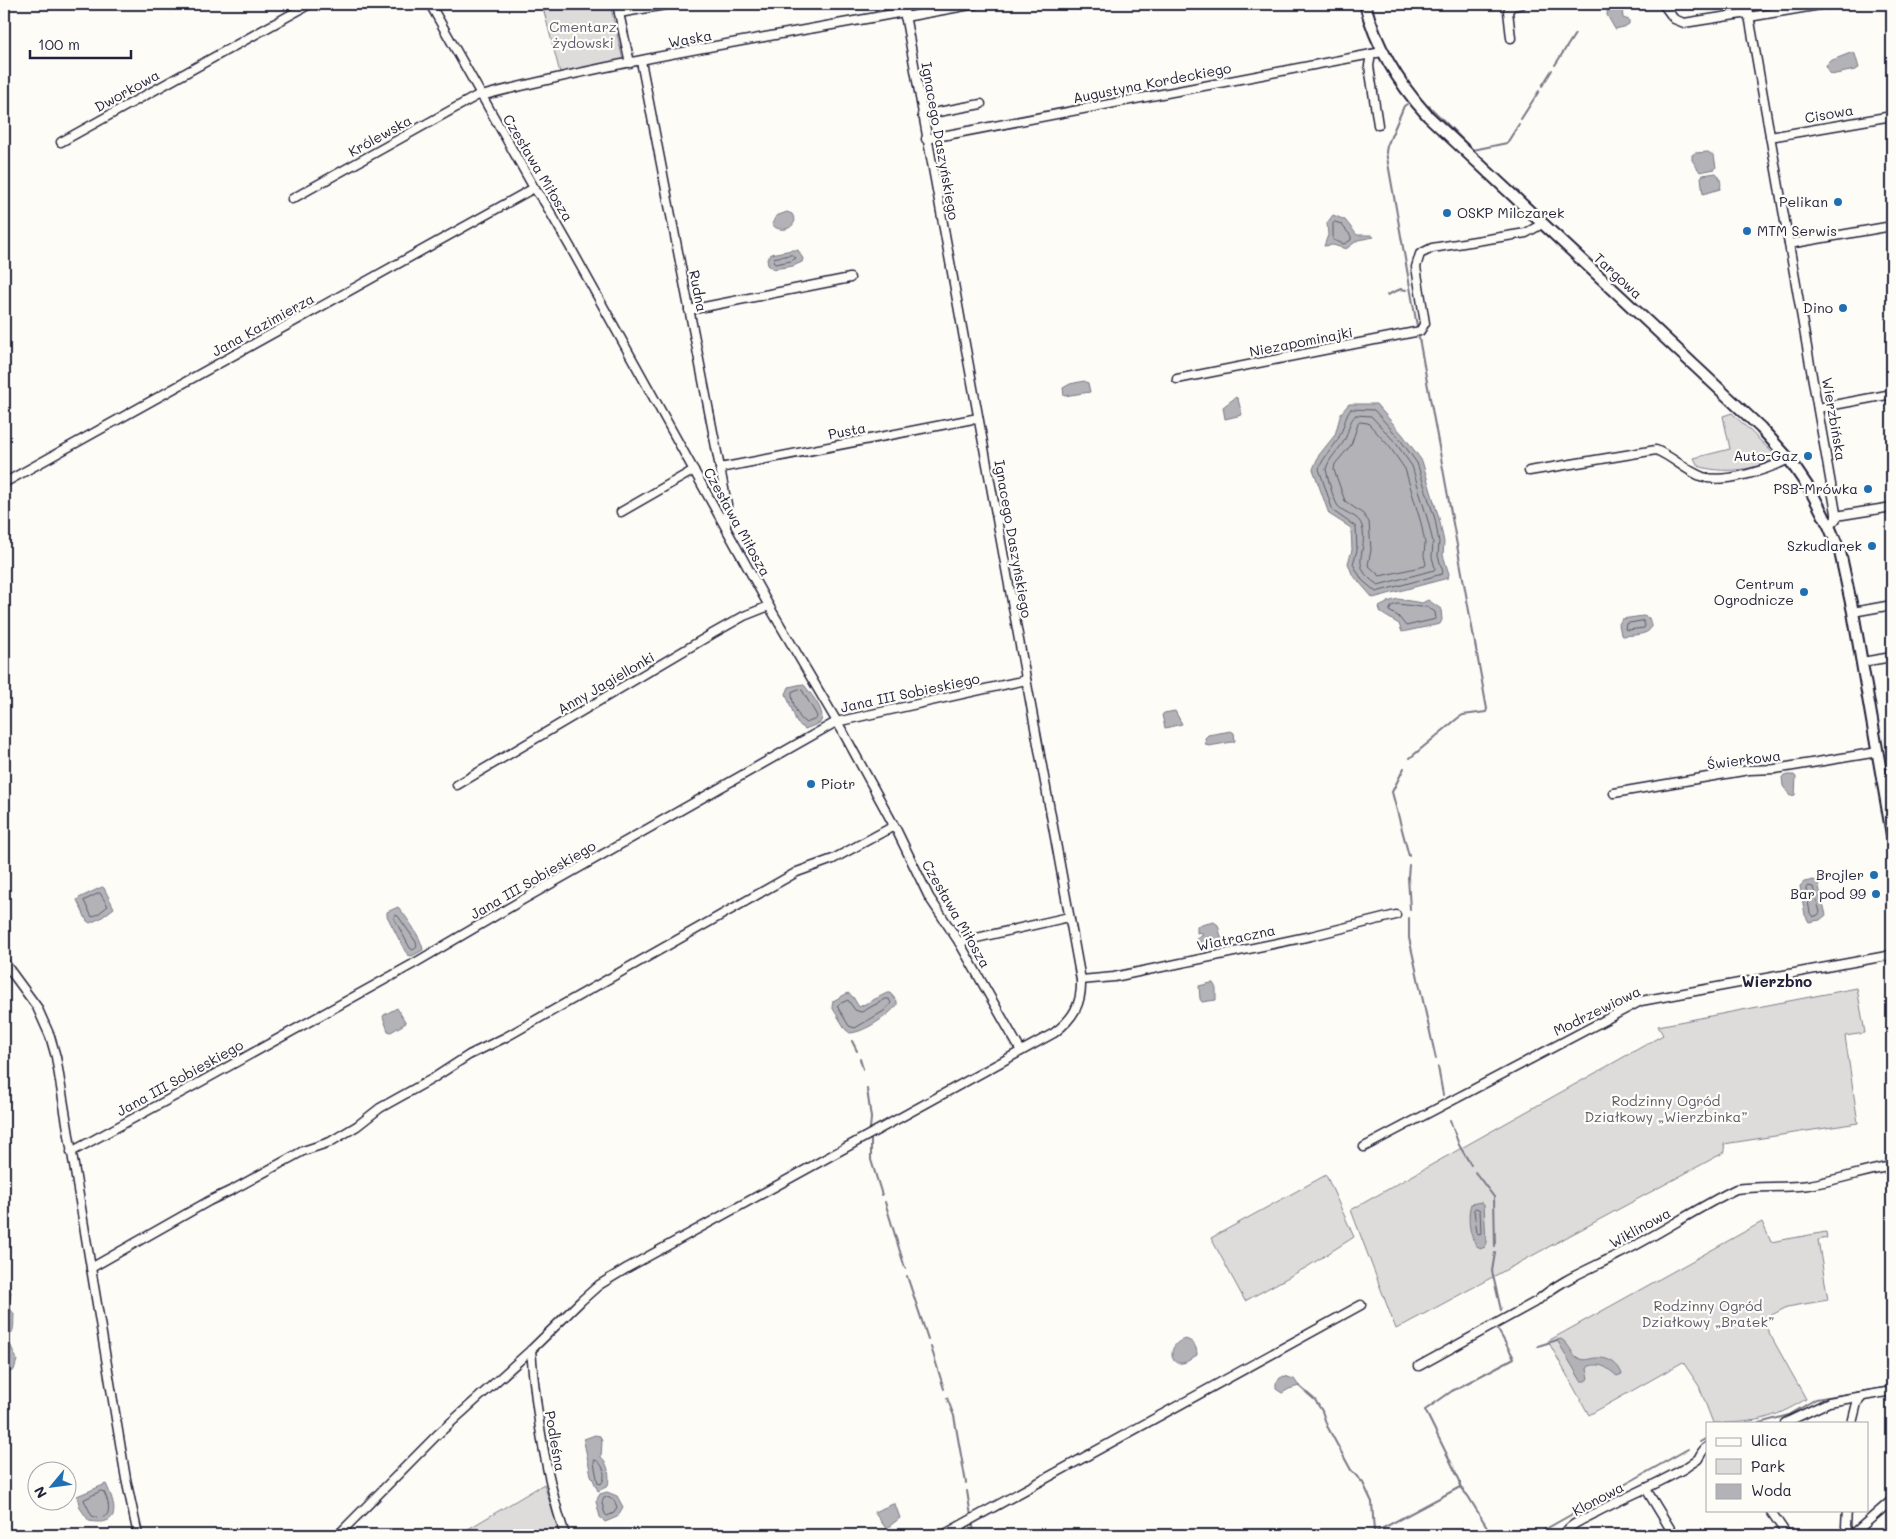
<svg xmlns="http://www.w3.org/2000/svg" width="1896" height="1539" font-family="Mali,sans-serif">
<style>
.green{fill:#dddcdb;stroke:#807f8b}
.water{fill:#b2b2b7;stroke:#787885}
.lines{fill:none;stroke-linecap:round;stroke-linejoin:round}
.shore{stroke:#5c5c6d;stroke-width:1}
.stream{stroke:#787885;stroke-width:2}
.minor-casing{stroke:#22223b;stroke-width:11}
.major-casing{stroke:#22223b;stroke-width:14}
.minor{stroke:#fdfcf7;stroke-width:8}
.major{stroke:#fdfcf7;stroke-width:10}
.poi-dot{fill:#1f6fb2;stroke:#fdfcf7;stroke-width:2}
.labels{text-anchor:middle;stroke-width:4.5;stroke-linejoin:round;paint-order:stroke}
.park-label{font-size:14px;fill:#5a5a6b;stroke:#fdfcf7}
.street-label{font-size:14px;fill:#22223b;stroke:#fdfcf7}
.poi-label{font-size:14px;fill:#22223b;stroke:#fdfcf7;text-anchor:end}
.neighbourhood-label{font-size:15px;font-weight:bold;fill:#22223b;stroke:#fdfcf7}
</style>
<rect width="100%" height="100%" fill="#fdfcf7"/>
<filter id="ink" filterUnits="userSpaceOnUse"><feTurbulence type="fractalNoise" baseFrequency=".02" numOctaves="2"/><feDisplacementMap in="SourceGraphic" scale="10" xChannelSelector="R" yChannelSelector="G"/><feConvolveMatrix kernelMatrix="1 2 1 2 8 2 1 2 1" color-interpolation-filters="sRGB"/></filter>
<g filter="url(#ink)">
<g class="green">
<path d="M 542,4 L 610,4 L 623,60 L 560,73 Z"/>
<path d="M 1732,413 L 1777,457 C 1757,471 1721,474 1698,466 L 1694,458 L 1730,449 L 1723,416 Z"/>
<path d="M 1857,988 L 1865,1033 L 1845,1036 L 1858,1123 L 1724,1144 L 1725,1152 L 1396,1329 L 1351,1210 L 1663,1035 L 1658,1026 Z"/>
<path d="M 1326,1175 L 1354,1237 L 1307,1267 L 1245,1301 L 1211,1238 Z"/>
<path d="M 1762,1222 L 1771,1242 L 1826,1232 L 1827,1238 L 1818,1240 L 1828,1300 L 1787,1307 L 1762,1320 L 1806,1399 C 1772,1420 1753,1423 1713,1423 L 1699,1386 L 1683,1362 L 1589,1415 L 1548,1341 Z"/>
<path d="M 544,1484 L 560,1535 L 458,1535 Z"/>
</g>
<g class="water">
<path d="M 1608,4 L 1620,4 L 1622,6 L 1623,18 L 1629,20 L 1629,24 L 1624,27 L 1615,29 L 1607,15 Z"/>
<path d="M 1853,52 L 1855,54 L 1859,68 L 1855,70 L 1831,75 L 1828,72 L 1826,65 L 1830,61 Z"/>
<path d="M 1708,152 L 1714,156 L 1716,167 L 1715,169 L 1700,172 L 1692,160 L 1692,155 L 1695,153 Z"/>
<path d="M 1716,173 C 1720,176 1722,184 1720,189 L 1703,194 L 1701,177 L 1703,175 Z"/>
<path d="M 787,212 L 792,214 L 795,220 C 793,230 778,233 772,224 L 776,216 Z"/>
<path d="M 1333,215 L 1345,220 L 1357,235 L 1371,235 L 1374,237 L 1358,240 L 1346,249 L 1333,245 L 1324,246 L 1328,235 L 1327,223 Z"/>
<path d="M 792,250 L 798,250 L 803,259 L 802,262 L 793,266 L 773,269 L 768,265 L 767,259 L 771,254 Z"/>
<path d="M 1084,381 L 1088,383 L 1090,392 L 1064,396 L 1063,388 L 1070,384 Z"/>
<path d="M 1236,397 L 1238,399 L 1242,415 L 1225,419 L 1223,407 Z"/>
<path d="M 1349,404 L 1376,404 L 1403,435 L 1422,461 L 1439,518 L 1444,542 L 1443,555 L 1449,574 L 1448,578 L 1373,598 L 1352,574 L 1348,563 L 1352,550 L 1351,528 L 1329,514 L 1313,469 L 1319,455 L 1335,435 L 1341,413 Z"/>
<path d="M 1398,599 L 1422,603 L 1428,600 L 1441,609 L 1442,620 L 1440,624 L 1402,632 L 1399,624 L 1381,613 L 1379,607 L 1387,603 L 1387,602 Z"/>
<path d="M 1643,616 L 1649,618 C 1650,621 1651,624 1651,627 C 1649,636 1629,635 1623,636 L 1621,635 L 1619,624 L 1622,619 Z"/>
<path d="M 802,684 L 805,686 C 812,696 827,712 820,723 L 805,729 L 797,723 L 786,694 L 789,687 Z"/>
<path d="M 1175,711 L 1182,724 L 1165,728 L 1162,715 L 1164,713 Z"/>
<path d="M 1231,731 L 1234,733 L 1235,741 L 1232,742 L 1209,746 L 1206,745 L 1205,738 L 1208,735 Z"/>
<path d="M 1787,775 L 1794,775 L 1796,777 L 1795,795 L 1790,796 L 1783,786 L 1782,777 Z"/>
<path d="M 1814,880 L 1818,883 L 1826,915 L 1820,920 L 1809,922 L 1805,915 L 1800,886 L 1804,882 Z"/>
<path d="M 102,887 L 104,888 L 114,908 L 101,918 L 90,923 L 87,921 L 77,900 L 79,898 Z"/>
<path d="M 398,907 C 406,916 422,939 423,950 L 412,956 L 408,955 L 405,951 L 387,916 L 387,912 Z"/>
<path d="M 1214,922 L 1218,925 L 1222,941 L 1221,943 L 1199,947 L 1197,946 L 1196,939 L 1203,935 L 1201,932 L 1197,933 L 1197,926 Z"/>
<path d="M 1211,983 L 1213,983 L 1216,988 L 1216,1000 L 1202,1002 L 1200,999 L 1199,986 Z"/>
<path d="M 848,993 L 853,997 L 859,1007 L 887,993 L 890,993 L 897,1001 L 897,1005 C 888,1016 865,1032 850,1033 L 846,1030 L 832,1007 L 833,1001 Z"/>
<path d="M 397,1008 L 406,1023 L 391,1032 L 388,1031 L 383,1017 L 384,1015 Z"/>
<path d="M 1481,1202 L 1484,1204 L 1486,1242 L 1485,1247 L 1480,1249 C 1469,1241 1467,1216 1471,1204 Z"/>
<path d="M 4,1279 L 11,1292 L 9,1307 L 14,1314 C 13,1326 16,1334 4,1338 Z"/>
<path d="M 1185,1339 C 1193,1341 1197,1346 1197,1355 C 1193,1357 1188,1362 1183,1363 C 1169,1365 1167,1344 1185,1339 Z"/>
<path d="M 1561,1339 C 1570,1344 1571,1355 1580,1359 C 1586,1361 1591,1358 1596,1358 C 1608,1357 1618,1363 1622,1374 L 1617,1376 C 1608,1369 1602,1362 1589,1366 L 1587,1369 L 1589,1378 L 1585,1381 L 1581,1381 L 1557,1340 Z"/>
<path d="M 4,1342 L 10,1344 L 17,1360 L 14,1370 L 8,1373 L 4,1372 Z"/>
<path d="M 1284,1376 L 1294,1379 L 1299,1386 L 1289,1389 L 1282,1393 L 1276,1389 L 1276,1383 L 1280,1378 Z"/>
<path d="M 595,1435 L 600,1436 L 602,1441 L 601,1457 C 609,1465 610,1476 608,1486 L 598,1491 L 591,1475 L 584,1442 L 584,1439 Z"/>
<path d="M 106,1484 C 116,1505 122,1527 89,1521 L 80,1508 L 77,1496 Z"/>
<path d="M 607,1492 L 617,1496 L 623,1507 L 617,1517 L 605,1522 L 600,1517 L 596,1501 L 600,1494 Z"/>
<path d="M 893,1504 L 895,1504 L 900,1518 L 887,1528 L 885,1527 L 874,1512 Z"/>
</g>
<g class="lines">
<g class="shore">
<path d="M 1335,222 L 1341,224 L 1351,236 L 1351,240 L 1344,244 L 1333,240 L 1333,224 Z"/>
<path d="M 792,255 L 796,258 L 791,261 L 775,264 L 773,262 L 774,258 Z"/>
<path d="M 1351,409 L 1374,410 L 1399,438 L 1417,463 L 1435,519 L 1439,542 L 1438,556 L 1443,572 L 1442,574 L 1376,592 L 1362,580 L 1353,564 L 1357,550 L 1356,527 L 1333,511 L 1319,469 C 1323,457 1332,450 1338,439 C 1344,429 1344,418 1351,409 Z"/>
<path d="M 1356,415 L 1371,416 L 1395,442 L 1412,466 L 1428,521 L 1433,542 L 1432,557 L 1435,568 L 1434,570 L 1378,585 C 1347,565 1369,552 1362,526 C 1359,515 1345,514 1338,506 C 1333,499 1328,479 1326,469 C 1329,458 1338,451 1344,441 C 1349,433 1348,421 1356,415 Z"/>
<path d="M 1360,422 L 1368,423 L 1389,446 L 1405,469 L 1421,523 L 1425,543 L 1424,556 L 1426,564 L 1425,566 L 1380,576 L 1368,565 L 1371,550 L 1369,522 L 1363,514 L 1345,501 L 1334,470 L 1335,464 L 1351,445 L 1358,424 Z"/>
<path d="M 1398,604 L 1421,607 L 1426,606 L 1435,612 L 1436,619 L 1406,626 L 1398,616 L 1389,611 L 1392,606 Z"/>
<path d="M 1643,621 L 1645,625 L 1644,628 L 1628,630 L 1625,629 L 1626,624 Z"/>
<path d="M 799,689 L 802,690 L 817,716 L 816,719 L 806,723 C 798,719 791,701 792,692 Z"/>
<path d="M 1808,886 L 1813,887 L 1820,912 L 1818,915 L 1813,917 L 1810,913 L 1806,889 Z"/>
<path d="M 100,893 L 108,906 L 98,914 L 92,917 L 84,901 Z"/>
<path d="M 395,915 L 398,916 L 416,942 L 417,947 L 413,950 L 410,948 L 394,918 Z"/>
<path d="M 886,999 L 889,999 L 891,1003 L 884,1011 L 855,1028 L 849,1026 L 837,1006 L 839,1004 L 848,1000 L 855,1010 L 861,1012 Z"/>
<path d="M 1476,1208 L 1480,1210 L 1481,1233 L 1480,1234 L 1477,1233 L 1474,1210 Z"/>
<path d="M 4,1287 L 6,1293 L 4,1308 L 9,1316 L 8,1330 L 4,1332"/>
<path d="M 595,1460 C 604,1463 607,1477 601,1484 L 598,1483 L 594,1463 Z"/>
<path d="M 101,1491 L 104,1492 C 111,1506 112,1523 92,1516 L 84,1500 Z"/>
<path d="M 607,1497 L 614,1500 L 617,1507 L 614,1513 L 607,1516 L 605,1514 L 602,1503 L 603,1499 Z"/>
</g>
<g class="stream">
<path d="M 1555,65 L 1575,34"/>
<path d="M 1542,86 L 1552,70"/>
<path d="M 1407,104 L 1404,106 L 1387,146 L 1386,152 L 1417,326"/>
<path d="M 1429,106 L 1473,150 L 1507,143 L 1519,124"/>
<path d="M 1521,119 L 1539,91"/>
<path d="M 1387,295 L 1401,289 L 1406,290"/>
<path d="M 1410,758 L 1458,718 L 1463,715 L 1486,712 L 1487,709 L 1419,338"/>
<path d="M 1404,768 L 1392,792 L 1409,856"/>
<path d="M 1409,865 L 1408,877 L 1410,909"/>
<path d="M 1409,918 L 1409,938 L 1436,1059"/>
<path d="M 852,1041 L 857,1051"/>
<path d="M 860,1059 L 863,1069"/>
<path d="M 1438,1067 L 1443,1095"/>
<path d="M 867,1089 L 871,1118 L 870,1129"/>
<path d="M 1450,1120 L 1459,1145 L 1471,1165"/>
<path d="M 871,1140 L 871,1160 L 882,1195"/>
<path d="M 1475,1172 L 1494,1197 L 1495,1246"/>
<path d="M 885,1202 L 905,1268"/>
<path d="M 1495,1253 L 1492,1271 L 1501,1310"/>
<path d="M 907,1276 L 928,1339"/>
<path d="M 1538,1346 L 1557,1340"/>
<path d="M 931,1347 L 944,1389"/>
<path d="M 1299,1386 L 1315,1400 L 1322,1411 L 1327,1426 L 1351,1470 L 1363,1483 L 1372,1502 L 1374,1532"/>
<path d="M 947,1398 L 954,1416 L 966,1483"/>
<path d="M 1759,1423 L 1789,1415 L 1816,1399 L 1883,1388 L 1888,1386 L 1892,1375"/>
<path d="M 1700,1442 L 1707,1438"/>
<path d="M 1460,1487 L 1460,1481 L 1425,1410 L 1452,1391 L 1514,1358 L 1498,1330"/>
<path d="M 967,1491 L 971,1516"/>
<path d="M 973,1525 L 974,1535"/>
<path d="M 1544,1530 L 1688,1449"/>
<path d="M 1370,1535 L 1460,1487 L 1468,1496 L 1492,1535"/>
</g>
<g class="minor-casing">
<g id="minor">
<path d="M 430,4 L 534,188 L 545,203 L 573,252 L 769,606 L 843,732 L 897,831 L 929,897 L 959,942 L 1021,1051"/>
<path d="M 617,4 L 630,63"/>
<path d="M 1663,4 L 1674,19 L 1684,23 L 1748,13"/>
<path d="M 1747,4 L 1836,513 L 1836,519 L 1829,526"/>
<path d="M 619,13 L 671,4"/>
<path d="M 905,17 L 976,4"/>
<path d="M 1749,17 L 1826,4"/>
<path d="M 1511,38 L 1508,11 L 1512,6 L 1522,4"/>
<path d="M 1371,54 L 1369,66 L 1378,125"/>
<path d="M 641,61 L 727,504 L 726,526"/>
<path d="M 481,96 C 620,60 763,38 904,12"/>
<path d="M 922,115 L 981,104"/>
<path d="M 1770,137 L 1892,116"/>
<path d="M 926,139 L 1382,52"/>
<path d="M 61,142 L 310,4"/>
<path d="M 292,199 L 480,94"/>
<path d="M 1789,244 L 1892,226"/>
<path d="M 689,310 L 850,278"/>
<path d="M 1177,379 L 1420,331 L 1425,323 L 1416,267 L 1420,254 L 1432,248 L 1526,233 L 1542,224"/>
<path d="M 1818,408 L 1892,394"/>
<path d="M 720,468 L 978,418"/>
<path d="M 1529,471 L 1656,450 C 1673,457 1686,471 1703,477 C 1725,484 1769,469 1789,459"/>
<path d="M 4,483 L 534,188"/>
<path d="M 621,512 L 694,470"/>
<path d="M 1836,516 L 1892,507"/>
<path d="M 1853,612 L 1892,605"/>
<path d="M 1862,662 L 1892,657"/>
<path d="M 457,785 L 712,634 L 744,616 L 769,606"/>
<path d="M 1614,793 L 1749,770 L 1775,769 L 1878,752"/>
<path d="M 959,942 L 1069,917"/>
<path d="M 4,962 L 37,1007 L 50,1036 L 56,1057 L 126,1479 L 138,1535"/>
<path d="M 1081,980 L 1114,977 L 1311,936 L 1396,915"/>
<path d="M 1364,1147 L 1641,1001 L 1892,955"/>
<path d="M 71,1152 L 186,1090 L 413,964 L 524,899 L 836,722 L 1026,680"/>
<path d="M 91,1268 L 209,1201 L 234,1189 L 303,1151 L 330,1142 L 357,1126 L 380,1108 L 432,1079 L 469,1055 L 506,1037 L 797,872 L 833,859 L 894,826"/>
<path d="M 531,1350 C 536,1413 545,1475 565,1535"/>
<path d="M 1419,1366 L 1537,1301 C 1560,1280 1590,1269 1617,1255 C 1658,1235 1695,1209 1736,1189 C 1760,1186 1785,1188 1809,1185 C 1837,1180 1864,1171 1892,1166"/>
<path d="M 1785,1423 L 1829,1402 L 1892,1391"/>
<path d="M 1852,1423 L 1857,1403 L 1862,1397"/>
<path d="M 1646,1489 L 1674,1535"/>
<path d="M 1770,1510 L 1787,1535"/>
<path d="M 1847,1510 L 1846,1526 L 1849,1535"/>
<path d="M 338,1535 L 437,1435 L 531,1350 L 581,1301 L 599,1285 L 627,1268 L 1054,1033 C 1073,1019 1082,1004 1081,980 L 903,4"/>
<path d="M 943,1535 L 1361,1305"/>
<path d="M 1564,1535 C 1569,1524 1585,1519 1595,1513 C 1625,1497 1656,1485 1685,1468 C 1689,1465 1694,1462 1698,1459 C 1701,1454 1702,1450 1707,1447"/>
<path d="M 1852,1535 L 1892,1500"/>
</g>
</g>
<g class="major-casing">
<path id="major" d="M 1365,4 C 1376,47 1398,83 1428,116 L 1761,428 L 1789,459 L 1812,493 L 1829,526 L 1840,552 L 1853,612 L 1892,835"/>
</g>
<use href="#minor" class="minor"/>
<use href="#major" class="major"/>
</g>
</g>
<g class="poi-dot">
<circle cx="1838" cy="202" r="5"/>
<circle cx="1447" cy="213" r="5"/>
<circle cx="1747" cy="231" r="5"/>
<circle cx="1843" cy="308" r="5"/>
<circle cx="1808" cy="456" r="5"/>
<circle cx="1868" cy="489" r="5"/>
<circle cx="1872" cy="546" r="5"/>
<circle cx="1804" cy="592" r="5"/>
<circle cx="811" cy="784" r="5"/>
<circle cx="1874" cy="875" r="5"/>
<circle cx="1876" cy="894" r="5"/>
</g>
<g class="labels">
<g class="park-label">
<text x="583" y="32">Cmentarz<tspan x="583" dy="16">żydowski</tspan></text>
<text x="1666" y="1106">Rodzinny Ogród<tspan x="1666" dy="16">Działkowy „Wierzbinka”</tspan></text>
<text x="1708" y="1311">Rodzinny Ogród<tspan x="1708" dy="16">Działkowy „Bratek”</tspan></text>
</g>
<g class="street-label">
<text transform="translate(690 39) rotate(-10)" y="5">Wąska</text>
<text transform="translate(1152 83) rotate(-11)" y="5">Augustyna Kordeckiego</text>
<text transform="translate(127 91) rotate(-29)" y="5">Dworkowa</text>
<text transform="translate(1829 114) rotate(-10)" y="5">Cisowa</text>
<text transform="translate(380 136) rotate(-29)" y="5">Królewska</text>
<text transform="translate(940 141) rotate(80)" y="5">Ignacego Daszyńskiego</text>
<text transform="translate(538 168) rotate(59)" y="5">Czesława Miłosza</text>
<text transform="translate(1618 276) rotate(43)" y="5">Targowa</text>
<text transform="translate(698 291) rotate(79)" y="5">Rudna</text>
<text transform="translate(263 325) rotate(-29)" y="5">Jana Kazimierza</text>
<text transform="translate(1301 342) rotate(-11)" y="5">Niezapominajki</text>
<text transform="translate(1834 419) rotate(80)" y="5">Wierzbińska</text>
<text transform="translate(847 431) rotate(-11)" y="5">Pusta</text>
<text transform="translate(737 522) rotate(61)" y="5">Czesława Miłosza</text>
<text transform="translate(1013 539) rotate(80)" y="5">Ignacego Daszyńskiego</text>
<text transform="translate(606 683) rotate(-30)" y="5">Anny Jagiellonki</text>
<text transform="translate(910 693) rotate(-12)" y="5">Jana III Sobieskiego</text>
<text transform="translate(1744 760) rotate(-7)" y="5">Świerkowa</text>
<text transform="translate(533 880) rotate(-30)" y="5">Jana III Sobieskiego</text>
<text transform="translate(956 914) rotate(60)" y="5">Czesława Miłosza</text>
<text transform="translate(1236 938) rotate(-12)" y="5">Wiatraczna</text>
<text transform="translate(1597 1011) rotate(-26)" y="5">Modrzewiowa</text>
<text transform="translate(180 1078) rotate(-29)" y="5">Jana III Sobieskiego</text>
<text transform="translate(1640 1228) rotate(-29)" y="5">Wiklinowa</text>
<text transform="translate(555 1441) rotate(80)" y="5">Podleśna</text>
<text transform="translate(1598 1499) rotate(-28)" y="5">Klonowa</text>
</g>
<g class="poi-label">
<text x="1828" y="207">Pelikan</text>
<text x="1457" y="218" text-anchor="start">OSKP Milczarek</text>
<text x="1757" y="236" text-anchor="start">MTM Serwis</text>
<text x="1833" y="313">Dino</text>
<text x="1798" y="461">Auto-Gaz</text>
<text x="1858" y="494">PSB-Mrówka</text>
<text x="1862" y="551">Szkudlarek</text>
<text x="1794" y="589">Centrum<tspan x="1794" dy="16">Ogrodnicze</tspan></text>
<text x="821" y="789" text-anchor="start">Piotr</text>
<text x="1864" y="880">Brojler</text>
<text x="1866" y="899">Bar pod 99</text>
</g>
<g class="neighbourhood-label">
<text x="1777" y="987">Wierzbno</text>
</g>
</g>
<rect width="1896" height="1539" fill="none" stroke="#fdfcf7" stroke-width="20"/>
<rect x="10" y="10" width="1876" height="1519" fill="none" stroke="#22223b" stroke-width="2" filter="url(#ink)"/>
<rect x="1706" y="1422" width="162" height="90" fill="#fdfcf7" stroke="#a5a5ac"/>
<rect x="1716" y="1438" width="25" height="8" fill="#fdfcf7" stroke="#a5a5ac"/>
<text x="1751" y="1446" font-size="15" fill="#22223b">Ulica</text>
<rect x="1716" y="1459" width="25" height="15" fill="#dddcdb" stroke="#a5a5ac"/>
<text x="1751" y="1472" font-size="15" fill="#22223b">Park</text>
<rect x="1716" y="1484" width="25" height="15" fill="#b2b2b7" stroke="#a5a5ac"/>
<text x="1751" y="1496" font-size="15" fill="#22223b">Woda</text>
<g transform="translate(52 1486) rotate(241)"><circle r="24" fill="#fdfcf7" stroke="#a5a5ac"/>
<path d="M0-4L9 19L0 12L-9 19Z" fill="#1f6fb2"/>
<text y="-8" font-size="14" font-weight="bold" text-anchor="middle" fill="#22223b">N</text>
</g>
<path d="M30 50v8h101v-8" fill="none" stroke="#22223b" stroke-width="2.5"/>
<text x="38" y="50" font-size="15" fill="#22223b" stroke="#fdfcf7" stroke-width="4" paint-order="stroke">100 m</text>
</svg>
